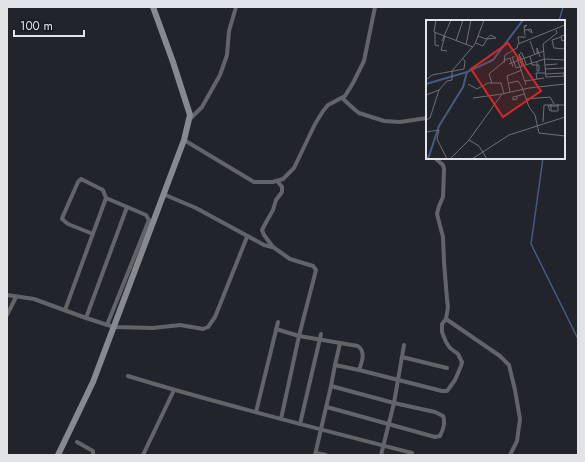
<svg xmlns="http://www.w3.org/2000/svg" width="585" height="462" font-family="Jost,sans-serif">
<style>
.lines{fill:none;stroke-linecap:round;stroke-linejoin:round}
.stream{stroke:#465a83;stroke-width:1.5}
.street{stroke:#626467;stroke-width:4}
.secondary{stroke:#86898e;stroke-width:6}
.inset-river{fill:none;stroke:#465a83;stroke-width:2}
.inset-road{fill:none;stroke:#6e7076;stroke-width:1}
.view{fill:#d62828;fill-opacity:0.15;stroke:#d62828;stroke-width:2}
.inset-edge{fill:none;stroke:#e1e3e7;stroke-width:2}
</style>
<rect width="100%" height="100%" fill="#21242a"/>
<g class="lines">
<g class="stream">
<path d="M 559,21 L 563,7"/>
<path d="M 543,158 L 531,244 L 578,339"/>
</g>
<g class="street">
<path d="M 342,98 L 354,109 L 359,113 L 384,121 L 400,122 L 427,118"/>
<path d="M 190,119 L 202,107 L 220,75 L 227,55 L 229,31 L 236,7"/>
<path d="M 184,140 L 254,182 L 273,182 L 283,179 L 294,168 L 315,124 L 323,111 L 328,105 L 345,96 L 353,83 L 364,61 L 375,7"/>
<path d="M 278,182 L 282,187 L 282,192 L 276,200 L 273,210 L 264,226 L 262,230 L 264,235 L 273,247 L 290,259 L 313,266 L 316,270 L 299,336 L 281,419"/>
<path d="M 163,194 L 196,208 L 264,245 L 272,247"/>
<path d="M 106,198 L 146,215 L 149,220 L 107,325"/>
<path d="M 7,295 L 34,299 L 86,318 L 114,327 L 153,328 L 180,325 L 203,329 L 208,327 L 215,317 L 247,237"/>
<path d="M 65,310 L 106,198 L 103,190 L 81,179 L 78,182 L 63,216 L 62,219 L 68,224 L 93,234"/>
<path d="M 7,315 L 16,297"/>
<path d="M 86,318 L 127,207"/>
<path d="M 446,319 L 500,356 L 509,365 L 515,390 L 520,419 L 517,441 L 510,455"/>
<path d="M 276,329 L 299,336 L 358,346 C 366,352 362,362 359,370 L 335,365 L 331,386"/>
<path d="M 402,357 L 447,368"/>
<path d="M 335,365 L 340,343"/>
<path d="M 359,370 L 442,391 L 447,391 L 455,380 L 461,366 L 462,362 L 458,354 L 450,348 L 446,342 L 442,332 L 442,324 L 446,319 L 448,307 L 447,299 L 444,262 L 443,237 L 437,214 L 439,206 L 443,197 L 444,169 L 443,165 L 435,158"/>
<path d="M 128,376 C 222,405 317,428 412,453"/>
<path d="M 327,407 L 435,437 L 440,436 C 443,430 446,422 443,416 L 435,412 L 394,403 L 404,345"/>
<path d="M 256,412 L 278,322"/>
<path d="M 300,424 L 321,334"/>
<path d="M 77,442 L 93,451 L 93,455"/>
<path d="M 316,453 L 326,455"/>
<path d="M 143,455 L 174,390"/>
<path d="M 315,455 L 331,386 L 394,403 L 381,455"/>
</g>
<path class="secondary" d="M 58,455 L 93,382 L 184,140 L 190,115 L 173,62 L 153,7"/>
</g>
<g transform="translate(426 20)">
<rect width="139" height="139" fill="#21242a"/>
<path class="inset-river" d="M 41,52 L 67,40 L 97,0M 0,64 L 41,52M 2,139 L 13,106 L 37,67 L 41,52"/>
<path class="inset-road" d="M 10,0 L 8,12 L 47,27M 98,8 L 101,5 L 98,6 L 99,15M 99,10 L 105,9 L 106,13 L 102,10M 130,10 L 131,13 L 117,24 L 120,57 L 138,56 L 138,53M 9,12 L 9,25 L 13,26M 139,15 L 135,16 L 136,21 L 139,20M 19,16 L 15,30 L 21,31M 52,16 L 60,19 L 65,15 L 70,18M 135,17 L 126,20 L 128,28 L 139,29M 16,21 L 25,0M 30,21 L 37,0M 104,21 L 109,35M 50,23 L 57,26 L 61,19 L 70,18M 93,24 L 92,17 L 100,17M 40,25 L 45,0M 118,31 L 88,42 L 90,48 L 119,39 L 139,40M 94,33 L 96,33 L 100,44M 111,34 L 111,28 L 114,37M 104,36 L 106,45 L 111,45 L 111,42M 91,38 L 100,65M 78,43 L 79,35 L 91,28 L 92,24 L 139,5M 83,44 L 88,42 L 86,37 L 89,37M 111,45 L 113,45 L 113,51 L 111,51 L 111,45M 119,45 L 131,44M 96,46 L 93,34 L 98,45M 119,49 L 139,48M 120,54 L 138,53M 111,59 L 110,53 L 120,53M 0,60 L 6,55 L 38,49 L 39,41 L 37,39M 99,61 L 118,58M 66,63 L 63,54 L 81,39 L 84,38 L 87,47M 83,63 L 92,61 L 96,67 L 103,87 L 109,95 L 113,113 L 139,116M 42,64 L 51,69 L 62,63 L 75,63 L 78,74M 84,72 L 81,56 L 96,50M 0,75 L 13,70 L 21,61 L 26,60 L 26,51 L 49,24 L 58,0M 91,76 L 91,79 L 87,80 L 87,77 L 99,74M 47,78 L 76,74M 100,79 L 124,77 L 128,84M 125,84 L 125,91 L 132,91 L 132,84M 124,91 L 122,86 L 132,86M 0,100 L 4,98 L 13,70M 117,102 L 118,85 L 139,85M 0,112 L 13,110 L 11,119 L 21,139M 43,120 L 76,74 L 103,68 L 139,64M 24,139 L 43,120 L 53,126 L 61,139M 46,139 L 83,115 L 139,97"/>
<path class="view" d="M 82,23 L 115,71 L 77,97 L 45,49 Z"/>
<rect width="139" height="139" class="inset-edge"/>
</g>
<rect width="585" height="462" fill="none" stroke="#e1e3e7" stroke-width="16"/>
<path d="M14 30v6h70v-6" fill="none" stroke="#e1e3e7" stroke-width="2"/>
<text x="20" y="30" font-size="12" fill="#e1e3e7" stroke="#171a20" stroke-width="3" paint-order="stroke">100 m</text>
</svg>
